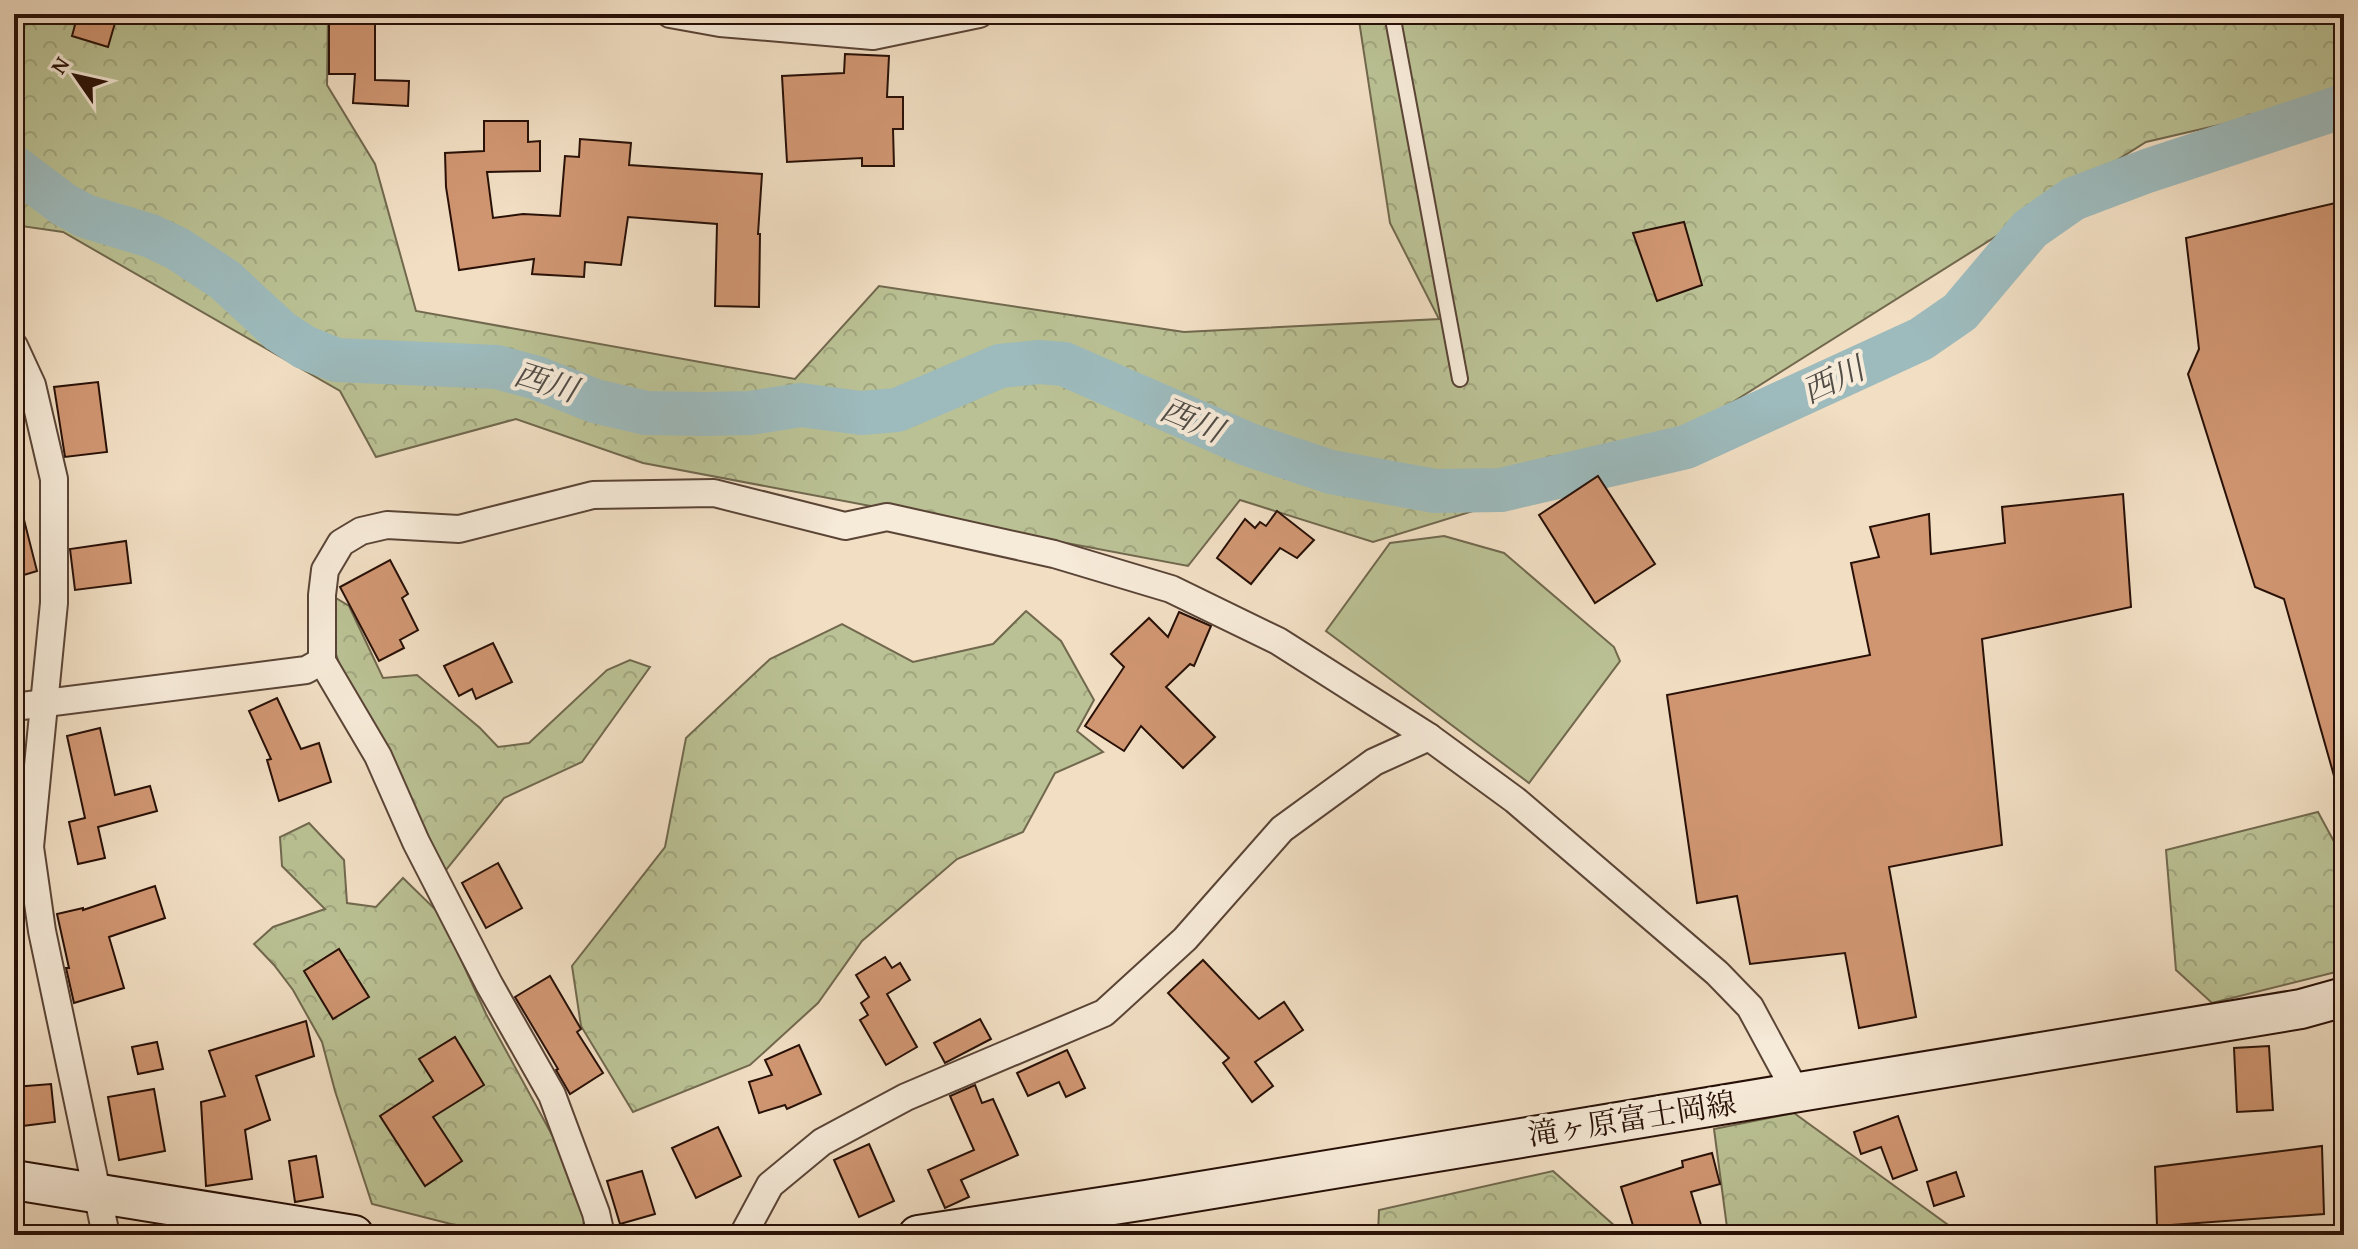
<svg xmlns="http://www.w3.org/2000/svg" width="2358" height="1249" font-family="'Gentium Book Plus','Noto Serif JP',serif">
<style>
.green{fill:#bac194;stroke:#71684e;stroke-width:2}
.forest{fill:url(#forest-crowns);stroke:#71684e;stroke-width:2}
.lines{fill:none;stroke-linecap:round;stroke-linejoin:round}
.river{stroke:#9dbabc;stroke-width:44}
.building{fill:#d09672;stroke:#281007;stroke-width:2}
.service-casing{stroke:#5a4436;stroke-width:18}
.minor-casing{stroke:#5a4436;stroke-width:30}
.secondary-casing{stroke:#281007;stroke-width:42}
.service{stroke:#f6ead8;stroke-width:14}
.minor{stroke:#f6ead8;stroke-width:26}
.secondary{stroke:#f6ead8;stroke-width:38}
.labels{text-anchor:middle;stroke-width:8;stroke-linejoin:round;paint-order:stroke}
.street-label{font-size:30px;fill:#281007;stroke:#f6ead8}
.water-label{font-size:32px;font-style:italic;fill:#514c46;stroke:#f6ead8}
</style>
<defs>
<pattern id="forest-crowns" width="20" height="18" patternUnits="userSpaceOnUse" patternTransform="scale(2)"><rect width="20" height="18" fill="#bac194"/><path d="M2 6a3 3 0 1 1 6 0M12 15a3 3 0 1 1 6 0" fill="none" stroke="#a0a57e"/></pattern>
</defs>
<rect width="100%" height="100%" fill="#f1dec3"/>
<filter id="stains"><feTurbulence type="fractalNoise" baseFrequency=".0025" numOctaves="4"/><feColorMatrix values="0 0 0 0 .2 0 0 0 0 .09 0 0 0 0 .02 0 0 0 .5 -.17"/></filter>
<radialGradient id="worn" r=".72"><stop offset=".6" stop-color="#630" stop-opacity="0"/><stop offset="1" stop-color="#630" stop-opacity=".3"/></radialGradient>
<path class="green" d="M 1444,536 L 1504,553 L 1614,647 L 1620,661 L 1529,783 L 1326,631 L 1390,543 Z"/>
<g class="forest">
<path d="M 14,14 L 328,14 L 327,85 L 375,164 L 416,311 L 795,379 L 879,286 L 1184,332 L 1439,319 L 1390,223 L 1358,14 L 2344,14 L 2344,96 L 2146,142 L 1644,458 L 1373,542 L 1240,500 L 1188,566 L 643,463 L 516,419 L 376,457 L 340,391 L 63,232 L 14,225 Z"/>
<path d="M 331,595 L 349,606 L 383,678 L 417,675 L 480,728 L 498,747 L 529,743 L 607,670 L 630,660 L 650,667 L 582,762 L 504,798 L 442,875 L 350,697 L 334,648 Z"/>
<path d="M 1026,611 L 1061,641 L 1094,700 L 1077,731 L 1103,752 L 1055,773 L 1023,832 L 957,859 L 862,941 L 818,1003 L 750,1065 L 633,1112 L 581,1026 L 572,966 L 665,847 L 686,738 L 770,659 L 842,624 L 913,662 L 993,644 Z"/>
<path d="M 2318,812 L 2344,860 L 2344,970 L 2212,1003 L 2176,970 L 2166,850 Z"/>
<path d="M 309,823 L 344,860 L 347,903 L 376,907 L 403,878 L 440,914 L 486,1014 L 563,1155 L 586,1212 L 581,1235 L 512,1235 L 451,1224 L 372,1204 L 335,1091 L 322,1042 L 293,990 L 274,965 L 254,944 L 273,927 L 325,909 L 282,866 L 280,837 Z"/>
<path d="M 1794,1113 L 1962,1235 L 1728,1235 L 1714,1129 Z"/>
<path d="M 1553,1171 L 1625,1235 L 1378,1235 L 1379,1210 Z"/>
</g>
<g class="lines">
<path class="river" d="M 14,167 L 63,204 L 85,216 L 151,236 L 178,249 L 225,280 L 280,331 L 304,347 L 336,360 L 497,367 L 537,378 L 595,401 L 646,413 L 705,414 L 750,413 L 801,405 L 861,413 L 897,410 L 1000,366 L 1039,362 L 1064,364 L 1247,444 L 1331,472 L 1435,491 L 1501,490 L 1686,447 L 1921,339 L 1960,312 L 2030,229 L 2073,199 L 2147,171 L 2344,106"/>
</g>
<g class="building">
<path d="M 78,14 L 115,23 L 108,47 L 72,36 Z"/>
<path d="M 329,14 L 375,14 L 375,80 L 409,81 L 408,106 L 353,103 L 355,74 L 329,74 Z"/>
<path d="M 845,54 L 889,56 L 887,97 L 903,97 L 903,129 L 893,129 L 894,166 L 862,166 L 862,158 L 787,162 L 782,76 L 844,73 Z"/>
<path d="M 484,121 L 528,121 L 528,142 L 540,141 L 540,171 L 487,172 L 493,218 L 523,214 L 560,216 L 565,156 L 579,157 L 580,139 L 631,143 L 629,165 L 762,174 L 758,234 L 760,234 L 759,307 L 715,306 L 717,224 L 628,217 L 621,265 L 585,262 L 584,277 L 532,274 L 534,259 L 459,270 L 446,187 L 445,153 L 484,151 Z"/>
<path d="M 2344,201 L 2344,790 L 2338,790 L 2284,599 L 2255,587 L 2188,374 L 2199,349 L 2186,238 Z"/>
<path d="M 1684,222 L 1702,285 L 1657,301 L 1633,233 Z"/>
<path d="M 98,382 L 107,452 L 65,457 L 54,387 Z"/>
<path d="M 1598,476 L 1655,564 L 1595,603 L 1539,515 Z"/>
<path d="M 2123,494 L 2131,607 L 1982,639 L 2002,845 L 1889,867 L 1916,1017 L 1859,1028 L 1845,953 L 1750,964 L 1737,896 L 1697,903 L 1667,695 L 1870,655 L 1851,563 L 1879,557 L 1870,527 L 1929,514 L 1931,554 L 2005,543 L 2002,507 Z"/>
<path d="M 14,508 L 21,508 L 37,571 L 14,578 Z"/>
<path d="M 1277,511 L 1314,540 L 1297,558 L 1280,548 L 1251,584 L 1217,558 L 1245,519 L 1255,528 L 1260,522 L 1266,526 Z"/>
<path d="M 126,541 L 131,583 L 75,590 L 70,549 Z"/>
<path d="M 390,560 L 408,594 L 402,598 L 418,630 L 400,640 L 404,648 L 379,661 L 340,587 Z"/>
<path d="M 1179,612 L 1211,626 L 1194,666 L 1190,664 L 1166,687 L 1215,737 L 1183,768 L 1141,726 L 1124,751 L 1085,726 L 1124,667 L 1111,654 L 1149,618 L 1168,637 Z"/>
<path d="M 493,643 L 512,682 L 476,699 L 472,689 L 459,696 L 444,666 Z"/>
<path d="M 277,698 L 301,749 L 319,743 L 331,782 L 279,801 L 267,760 L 271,759 L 249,711 Z"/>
<path d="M 100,728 L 115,795 L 150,786 L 157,811 L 98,827 L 105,858 L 78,864 L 69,822 L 85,818 L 67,736 Z"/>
<path d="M 498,863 L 522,908 L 486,928 L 462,883 Z"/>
<path d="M 155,886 L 165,918 L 109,937 L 124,988 L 74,1003 L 66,968 L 69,968 L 57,914 L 83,908 L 83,910 Z"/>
<path d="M 339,949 L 369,997 L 333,1019 L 304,971 Z"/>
<path d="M 885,957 L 892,968 L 900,963 L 910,980 L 887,994 L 917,1047 L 886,1065 L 860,1020 L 868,1015 L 861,1003 L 869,997 L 856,975 Z"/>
<path d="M 1203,960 L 1259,1019 L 1284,1002 L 1303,1030 L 1255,1062 L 1273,1086 L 1252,1102 L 1223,1063 L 1229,1058 L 1168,993 Z"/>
<path d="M 550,976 L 581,1029 L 577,1032 L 603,1073 L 570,1094 L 556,1070 L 558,1069 L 515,997 Z"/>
<path d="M 980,1019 L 991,1039 L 945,1063 L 934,1043 Z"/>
<path d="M 306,1021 L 314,1056 L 256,1076 L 270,1120 L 245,1130 L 252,1179 L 206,1186 L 201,1102 L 225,1096 L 209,1051 Z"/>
<path d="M 455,1037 L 484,1085 L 433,1117 L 462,1161 L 425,1186 L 380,1116 L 433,1081 L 419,1059 Z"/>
<path d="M 157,1042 L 163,1069 L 138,1074 L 132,1047 Z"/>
<path d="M 799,1045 L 821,1094 L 787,1109 L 785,1105 L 759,1113 L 749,1082 L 772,1075 L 765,1060 Z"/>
<path d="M 2269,1046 L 2273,1110 L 2237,1112 L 2234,1048 Z"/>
<path d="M 1067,1050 L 1085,1088 L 1066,1097 L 1059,1082 L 1028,1096 L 1017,1073 Z"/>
<path d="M 51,1084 L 55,1122 L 14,1127 L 14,1087 Z"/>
<path d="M 975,1085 L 982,1103 L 993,1099 L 1018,1155 L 961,1180 L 969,1197 L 945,1208 L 928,1170 L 974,1150 L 950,1096 Z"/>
<path d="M 154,1089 L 165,1151 L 119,1160 L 108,1097 Z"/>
<path d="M 1898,1116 L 1917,1170 L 1893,1179 L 1881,1147 L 1861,1154 L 1854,1132 Z"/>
<path d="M 718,1127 L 741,1176 L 696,1198 L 672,1148 Z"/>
<path d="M 869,1144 L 894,1201 L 859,1217 L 834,1160 Z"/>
<path d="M 2322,1146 L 2324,1214 L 2157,1226 L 2155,1167 Z"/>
<path d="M 1712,1153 L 1720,1184 L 1691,1192 L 1704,1235 L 1636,1235 L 1621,1187 L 1683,1167 L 1682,1161 Z"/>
<path d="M 316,1156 L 323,1197 L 295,1202 L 289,1161 Z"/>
<path d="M 642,1171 L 655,1214 L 620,1224 L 607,1181 Z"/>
<path d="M 1956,1172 L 1964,1196 L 1934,1206 L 1927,1182 Z"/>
</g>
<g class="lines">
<g class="service-casing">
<path id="service" d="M 1392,14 L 1460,379"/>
</g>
<g class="minor-casing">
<g id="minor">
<path d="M 670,14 L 720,23 L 873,36 L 979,14"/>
<path d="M 14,346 L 32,385 L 54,479 L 54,603 L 30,847 L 42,931 L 106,1235"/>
<path d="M 322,661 L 378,756 L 416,842 L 489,984 L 552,1095 L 596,1213 L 601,1235"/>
<path d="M 14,707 L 306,670 L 322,661 L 322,595 L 325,570 L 341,543 L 361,531 L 387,525 L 459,529 L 593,495 L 714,493 L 845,526 L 887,517 L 1054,554 L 1171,589 L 1278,641 L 1429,737 L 1515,800 L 1717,973 L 1750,1007 L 1796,1092"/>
<path d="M 743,1235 L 770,1185 L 822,1142 L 906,1097 L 1104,1013 L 1185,939 L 1282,829 L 1374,762 L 1429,737"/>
</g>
</g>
<g class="secondary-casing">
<g id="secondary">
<path d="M 14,1180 L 354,1235"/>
<path d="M 918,1235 L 1146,1200 L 2301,1009 L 2344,997"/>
</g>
</g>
<use href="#service" class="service"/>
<use href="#minor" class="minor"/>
<use href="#secondary" class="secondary"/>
</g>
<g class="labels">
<g class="street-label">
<text transform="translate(1632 1119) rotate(-9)" y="10">滝ヶ原富士岡線</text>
</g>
<g class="water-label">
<text transform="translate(1833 380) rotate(-25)" y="11">西川</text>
<text transform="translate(546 382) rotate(17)" y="11">西川</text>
<text transform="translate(1192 420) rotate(23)" y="11">西川</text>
</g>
</g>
<rect width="2358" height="1249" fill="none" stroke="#f1dec3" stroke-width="48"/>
<rect x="16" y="16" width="2326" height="1217" fill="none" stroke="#281007" stroke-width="4"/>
<rect x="24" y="24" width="2310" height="1201" fill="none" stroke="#281007" stroke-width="2"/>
<g transform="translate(76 76) rotate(304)" stroke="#f6ead8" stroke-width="6" paint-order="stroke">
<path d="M0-6L14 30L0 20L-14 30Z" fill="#281007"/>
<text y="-12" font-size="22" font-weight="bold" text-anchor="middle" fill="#281007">N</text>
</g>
<rect width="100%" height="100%" filter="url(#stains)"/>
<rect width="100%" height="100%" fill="url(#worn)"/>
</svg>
